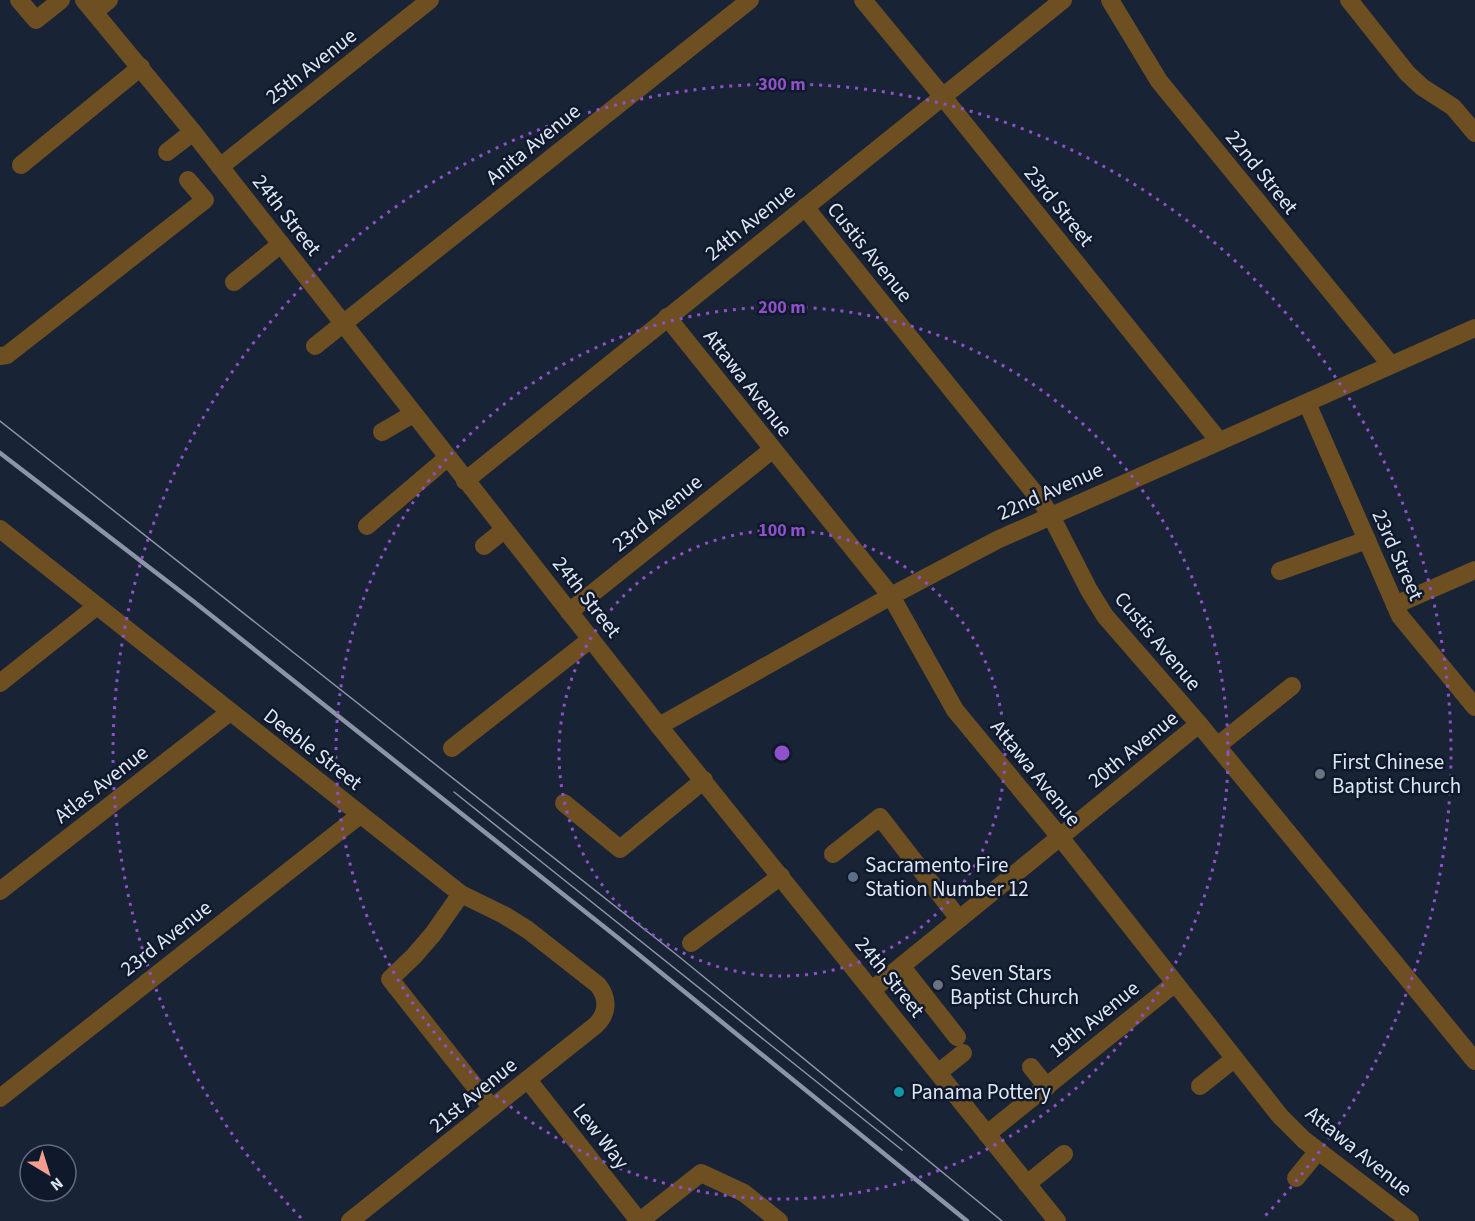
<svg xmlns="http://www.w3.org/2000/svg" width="1475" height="1221" font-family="'Source Sans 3',sans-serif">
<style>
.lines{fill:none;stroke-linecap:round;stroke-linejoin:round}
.minor{stroke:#6d4f22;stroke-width:18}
.tram{stroke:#8c95a5;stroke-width:1.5}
.rail{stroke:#8c95a5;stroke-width:4.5}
.ring{fill:none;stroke:#8f51c9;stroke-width:3;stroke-dasharray:3 6}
.worship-dot{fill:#6b7280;stroke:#0f192b;stroke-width:2}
.service-dot{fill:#5c6f8a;stroke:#0f192b;stroke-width:2}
.culture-dot{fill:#0f9aa8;stroke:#0f192b;stroke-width:2}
.labels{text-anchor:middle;stroke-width:5;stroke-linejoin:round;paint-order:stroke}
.street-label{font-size:21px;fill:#dee6f3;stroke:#0f192b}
.poi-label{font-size:21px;fill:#dee6f3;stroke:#0f192b;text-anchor:start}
.centre{fill:#8f51c9;stroke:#0f192b;stroke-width:3}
.ring-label{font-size:18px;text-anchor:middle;font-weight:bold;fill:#8f51c9;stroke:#0f192b;stroke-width:5;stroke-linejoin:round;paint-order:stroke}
</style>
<rect width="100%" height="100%" fill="#182336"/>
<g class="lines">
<g class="minor">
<path d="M 19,0 L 36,20 L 61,0"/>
<path d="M 84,0 L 193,132 L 659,726 L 1057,1221"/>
<path d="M 863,0 L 943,97 L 1219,441"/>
<path d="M 1110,0 L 1159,81 L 1391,365"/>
<path d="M 1349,0 L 1407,73 L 1422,87 L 1453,107 L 1475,133"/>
<path d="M 94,12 L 109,0"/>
<path d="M 167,152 L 193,132"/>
<path d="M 21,165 L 141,67"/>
<path d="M 220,167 L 430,0"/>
<path d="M 805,207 L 1041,501 L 1051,516 L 1089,590 L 1105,616 L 1199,724 L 1475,1061"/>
<path d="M 234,282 L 281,244"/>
<path d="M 667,317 L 891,596 L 955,710 L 1060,837 L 1280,1116 L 1304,1140 L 1410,1221"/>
<path d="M 315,346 L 750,0"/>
<path d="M 0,356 L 7,355 L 205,200 L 188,180"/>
<path d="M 1307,403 L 1400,616 L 1475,707"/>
<path d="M 382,432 L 413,414"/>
<path d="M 465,481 L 1063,0"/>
<path d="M 367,526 L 447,458"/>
<path d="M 0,529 L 461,894 L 504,915 L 528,930 L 598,985 C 608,998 609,1012 596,1025 L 350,1221"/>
<path d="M 484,546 L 504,530"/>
<path d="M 1280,571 L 1367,540"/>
<path d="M 1395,605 L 1475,570"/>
<path d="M 569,612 L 772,450"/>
<path d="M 0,683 L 97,606"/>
<path d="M 659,726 L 891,596 L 997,540 L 1475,328"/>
<path d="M 1217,746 L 1292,686"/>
<path d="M 452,748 L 591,639"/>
<path d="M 564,803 L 620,849 L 704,780"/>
<path d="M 833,854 L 880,817 L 959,919"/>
<path d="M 0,891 L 230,712"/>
<path d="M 461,894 L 433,934 L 414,956 L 390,979 L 492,1108"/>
<path d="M 691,943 L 781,876"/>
<path d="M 902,967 L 957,1037"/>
<path d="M 872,990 L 1199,724"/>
<path d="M 1031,1067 L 1047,1087"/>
<path d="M 938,1073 L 963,1053"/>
<path d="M 528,1080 L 639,1221"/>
<path d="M 1200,1086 L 1234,1059"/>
<path d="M 0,1098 L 360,815"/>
<path d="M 987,1134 L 1174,984"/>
<path d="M 1296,1178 L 1318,1151"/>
<path d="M 1027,1184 L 1064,1154"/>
<path d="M 640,1221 L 701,1173 L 744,1193 L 779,1221"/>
</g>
<g class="tram">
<path d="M 0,421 L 677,955 L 1002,1221"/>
<path d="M 454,792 L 902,1150"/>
</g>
<path class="rail" d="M 0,453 L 193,601 L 617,937 L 967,1221"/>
</g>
<g class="ring">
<circle cx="782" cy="753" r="223"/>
<circle cx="782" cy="753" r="446"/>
<path d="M301 1218A669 669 0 1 1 1263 1218"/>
</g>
<g class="worship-dot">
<circle cx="1320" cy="774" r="6"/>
<circle cx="938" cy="985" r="6"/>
</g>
<circle class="service-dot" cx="853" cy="877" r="6"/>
<circle class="culture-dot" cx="899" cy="1092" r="6"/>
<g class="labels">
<g class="street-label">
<text transform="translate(311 66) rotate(-38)" y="7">25th Avenue</text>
<text transform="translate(533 144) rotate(-39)" y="7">Anita Avenue</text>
<text transform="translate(1262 172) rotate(51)" y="7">22nd Street</text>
<text transform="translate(1059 206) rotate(51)" y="7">23rd Street</text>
<text transform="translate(287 215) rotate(52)" y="7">24th Street</text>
<text transform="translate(750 222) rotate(-39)" y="7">24th Avenue</text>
<text transform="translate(870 252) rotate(51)" y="7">Custis Avenue</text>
<text transform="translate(748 383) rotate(52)" y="7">Attawa Avenue</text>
<text transform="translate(1050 491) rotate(-24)" y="7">22nd Avenue</text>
<text transform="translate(657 513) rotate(-39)" y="7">23rd Avenue</text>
<text transform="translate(1398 555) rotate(66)" y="7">23rd Street</text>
<text transform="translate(587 597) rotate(52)" y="7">24th Street</text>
<text transform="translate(1158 641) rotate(50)" y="7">Custis Avenue</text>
<text transform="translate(313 749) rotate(38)" y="7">Deeble Street</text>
<text transform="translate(1133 749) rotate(-39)" y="7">20th Avenue</text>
<text transform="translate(1036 773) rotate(51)" y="7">Attawa Avenue</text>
<text transform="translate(101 784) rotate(-38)" y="7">Atlas Avenue</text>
<text transform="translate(166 938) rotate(-38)" y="7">23rd Avenue</text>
<text transform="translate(890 977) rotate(51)" y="7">24th Street</text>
<text transform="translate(1094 1019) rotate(-39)" y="7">19th Avenue</text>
<text transform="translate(473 1095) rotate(-39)" y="7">21st Avenue</text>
<text transform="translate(601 1136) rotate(52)" y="7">Lew Way</text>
<text transform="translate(1359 1151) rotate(39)" y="7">Attawa Avenue</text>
</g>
<g class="poi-label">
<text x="1332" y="769">First Chinese<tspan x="1332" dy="24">Baptist Church</tspan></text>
<text x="865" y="872">Sacramento Fire<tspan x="865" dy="24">Station Number 12</tspan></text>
<text x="950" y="980">Seven Stars<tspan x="950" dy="24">Baptist Church</tspan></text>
<text x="911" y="1099">Panama Pottery</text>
</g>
</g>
<circle cx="782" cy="753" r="9" class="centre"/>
<g class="ring-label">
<text x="782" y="90">300 m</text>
<text x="782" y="313">200 m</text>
<text x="782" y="536">100 m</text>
</g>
<g transform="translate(48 1173) rotate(142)"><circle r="28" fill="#0f192b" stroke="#626b7b" stroke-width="1.5"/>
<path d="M0-4.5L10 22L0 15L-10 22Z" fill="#f59d8f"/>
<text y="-9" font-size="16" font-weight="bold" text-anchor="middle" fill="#dee6f3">N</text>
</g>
</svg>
